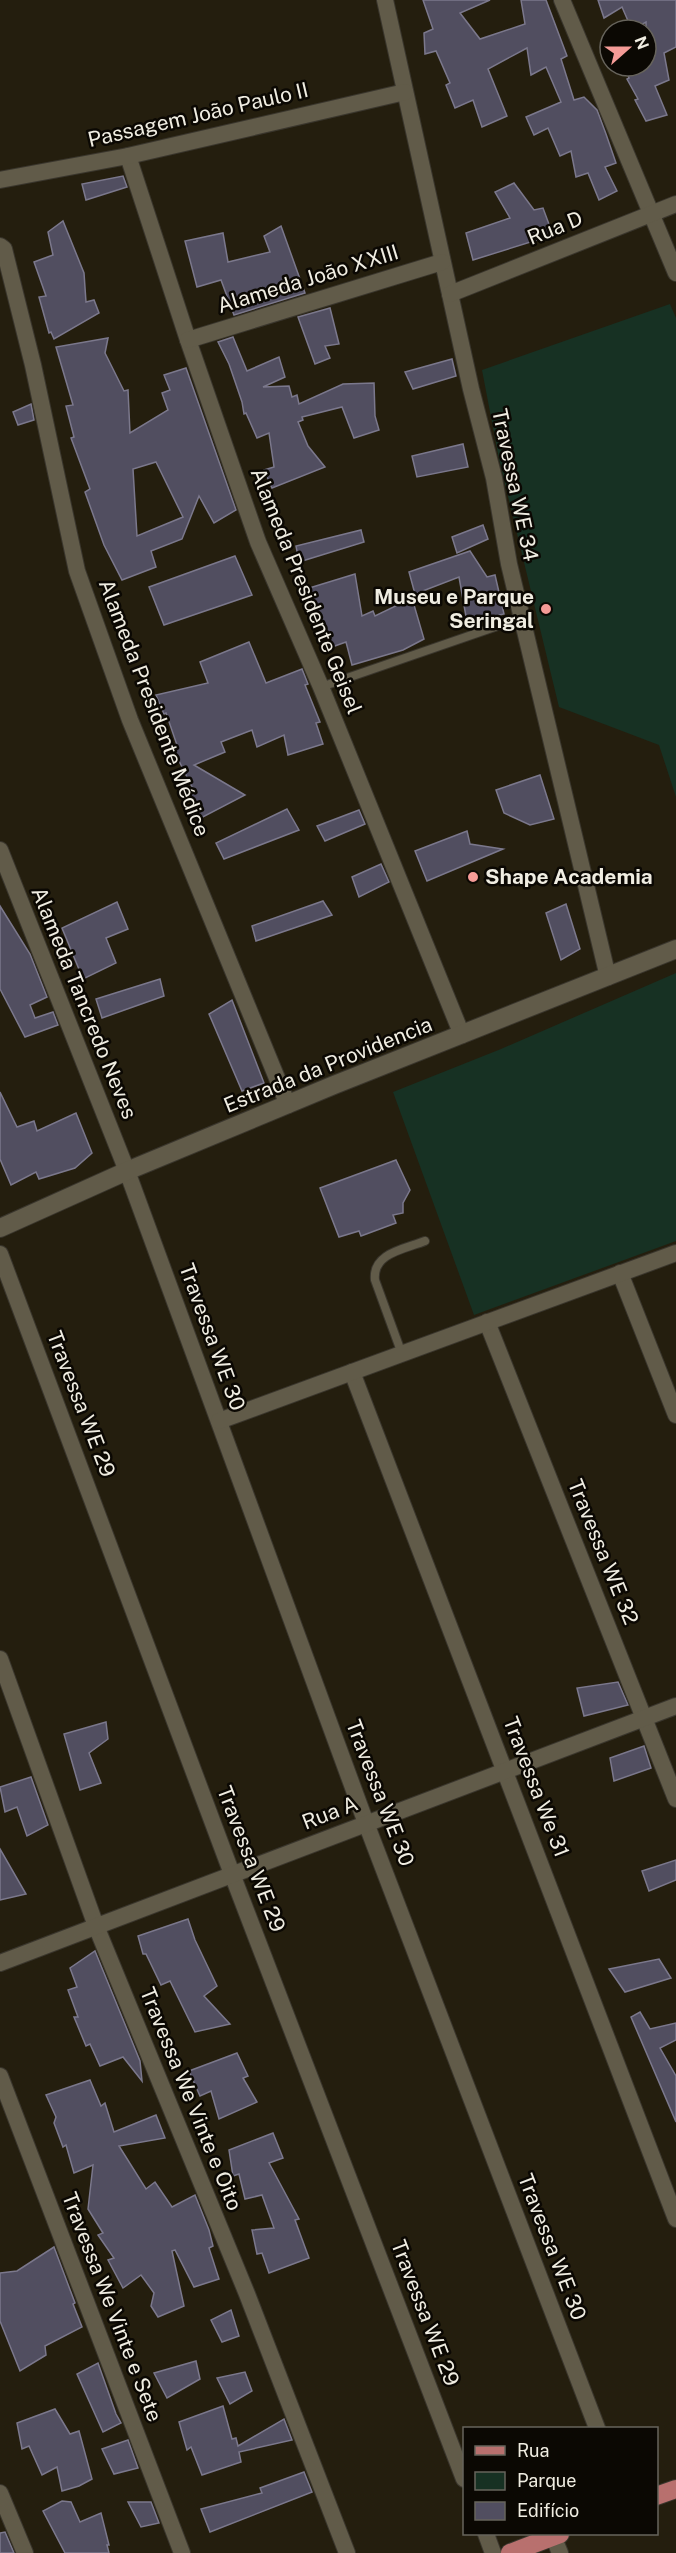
<svg xmlns="http://www.w3.org/2000/svg" width="676" height="2553" font-family="'Public Sans',sans-serif">
<style>
.green{fill:#173123}
.building{fill:#514e60;stroke:#7b788c;stroke-width:1.5;fill-rule:evenodd}
.lines{fill:none;stroke-linecap:round;stroke-linejoin:round}
.service-casing{stroke:#3a362d;stroke-width:10}
.minor-casing{stroke:#3a362d;stroke-width:18}
.secondary-casing{stroke:#3a362d;stroke-width:20}
.primary-casing{stroke:#3a362d;stroke-width:20}
.service{stroke:#615b49;stroke-width:8}
.minor{stroke:#615b49;stroke-width:16}
.secondary{stroke:#615b49;stroke-width:18}
.primary{stroke:#b8706e;stroke-width:18}
.poi-dot{fill:#f59b97;stroke:#0b0803;stroke-width:2}
.labels{text-anchor:middle;stroke-width:5;stroke-linejoin:round;paint-order:stroke}
.street-label{font-size:21px;fill:#f0ede2;stroke:#0b0803}
.poi-label{font-size:21px;font-weight:bold;fill:#f0ede2;stroke:#0b0803;text-anchor:end}
</style>
<rect width="100%" height="100%" fill="#241e0e"/>
<g class="green">
<path d="M 670,304 L 676,318 L 676,797 L 659,745 L 559,707 L 499,459 L 482,370 Z"/>
<path d="M 676,973 L 676,1241 L 474,1315 L 393,1092 L 501,1049 Z"/>
</g>
<g class="building">
<path d="M 423,0 L 490,0 L 460,13 L 480,39 L 525,24 L 521,0 L 546,0 L 567,56 L 561,59 L 574,100 L 584,97 L 597,110 L 606,134 L 616,163 L 605,167 L 617,191 L 599,200 L 588,173 L 576,177 L 571,151 L 560,156 L 548,128 L 534,135 L 526,117 L 561,102 L 546,67 L 531,75 L 527,48 L 488,69 L 507,116 L 482,127 L 473,100 L 455,108 L 446,85 L 450,83 L 436,51 L 425,54 L 424,33 L 433,29 Z"/>
<path d="M 598,0 L 676,0 L 676,47 L 664,53 L 669,80 L 655,86 L 667,115 L 646,121 L 635,100 L 638,99 L 627,79 L 629,78 L 625,66 L 646,66 L 646,22 L 632,30 L 622,7 L 604,18 Z"/>
<path d="M 123,176 L 127,187 L 86,200 L 82,184 Z"/>
<path d="M 514,183 L 534,210 L 543,208 L 553,235 L 473,260 L 466,233 L 510,218 L 495,192 Z"/>
<path d="M 63,221 L 84,273 L 86,302 L 94,300 L 99,313 L 54,339 L 51,332 L 49,333 L 39,297 L 46,296 L 34,262 L 53,255 L 48,232 Z"/>
<path d="M 281,226 L 305,293 L 234,315 L 221,280 L 197,287 L 185,241 L 223,233 L 228,262 L 270,252 L 264,236 Z"/>
<path d="M 330,308 L 339,344 L 325,346 L 330,358 L 315,364 L 298,317 Z"/>
<path d="M 233,337 L 247,371 L 279,357 L 285,377 L 263,387 L 289,386 L 292,397 L 297,395 L 299,404 L 343,384 L 374,383 L 375,416 L 379,430 L 354,438 L 342,407 L 302,417 L 303,420 L 298,422 L 308,446 L 325,467 L 272,488 L 264,470 L 274,467 L 269,433 L 257,438 L 246,413 L 244,414 L 242,402 L 229,364 L 218,342 Z"/>
<path d="M 108,338 L 105,353 L 124,391 L 128,390 L 130,433 L 168,410 L 162,393 L 170,390 L 164,375 L 186,368 L 236,510 L 214,523 L 199,496 L 182,539 L 151,551 L 156,567 L 122,580 L 104,545 L 85,492 L 90,489 L 71,438 L 74,437 L 66,406 L 73,405 L 56,347 ZM 156,462 L 183,517 L 137,536 L 133,469 Z"/>
<path d="M 452,359 L 456,376 L 413,389 L 405,372 Z"/>
<path d="M 31,404 L 34,420 L 18,425 L 13,412 Z"/>
<path d="M 463,444 L 468,467 L 417,477 L 412,456 Z"/>
<path d="M 483,525 L 488,539 L 457,553 L 452,537 Z"/>
<path d="M 361,530 L 364,542 L 299,562 L 296,546 Z"/>
<path d="M 470,551 L 487,577 L 495,575 L 504,614 L 467,622 L 459,577 L 415,594 L 409,572 Z"/>
<path d="M 235,556 L 252,595 L 164,625 L 149,587 Z"/>
<path d="M 355,574 L 362,616 L 373,611 L 375,616 L 412,598 L 424,639 L 403,650 L 352,665 L 346,642 L 332,647 L 324,625 L 320,627 L 306,589 Z"/>
<path d="M 249,642 L 266,683 L 302,669 L 308,684 L 305,685 L 320,722 L 316,723 L 323,744 L 288,755 L 284,735 L 257,747 L 252,730 L 221,742 L 225,752 L 194,765 L 245,795 L 199,819 L 188,792 L 193,789 L 172,747 L 177,745 L 166,713 L 164,714 L 156,695 L 208,683 L 200,662 Z"/>
<path d="M 540,775 L 554,819 L 530,825 L 504,813 L 496,790 Z"/>
<path d="M 287,809 L 299,830 L 224,859 L 216,843 Z"/>
<path d="M 359,810 L 365,824 L 325,841 L 317,826 Z"/>
<path d="M 467,831 L 470,844 L 503,849 L 427,881 L 415,851 Z"/>
<path d="M 381,864 L 389,882 L 359,897 L 352,877 Z"/>
<path d="M 323,901 L 332,915 L 256,941 L 252,926 Z"/>
<path d="M 117,902 L 128,929 L 106,938 L 116,963 L 83,979 L 62,928 Z"/>
<path d="M 566,904 L 580,949 L 561,960 L 546,913 Z"/>
<path d="M 0,906 L 30,954 L 47,997 L 30,1005 L 35,1018 L 53,1012 L 58,1025 L 25,1037 L 0,989 Z"/>
<path d="M 160,979 L 164,996 L 102,1018 L 96,999 Z"/>
<path d="M 232,1000 L 264,1083 L 242,1091 L 209,1014 Z"/>
<path d="M 0,1092 L 17,1127 L 34,1121 L 37,1131 L 76,1113 L 92,1153 L 75,1168 L 39,1179 L 36,1172 L 11,1185 L 0,1159 Z"/>
<path d="M 396,1160 L 410,1190 L 403,1203 L 403,1213 L 393,1215 L 396,1223 L 361,1236 L 359,1231 L 339,1237 L 320,1188 Z"/>
<path d="M 618,1682 L 628,1705 L 584,1716 L 577,1688 Z"/>
<path d="M 106,1722 L 108,1739 L 89,1753 L 101,1783 L 80,1790 L 64,1734 Z"/>
<path d="M 644,1746 L 651,1768 L 614,1781 L 610,1758 Z"/>
<path d="M 31,1777 L 48,1825 L 27,1836 L 17,1807 L 5,1812 L 0,1787 Z"/>
<path d="M 0,1849 L 26,1894 L 0,1900 Z"/>
<path d="M 676,1860 L 676,1880 L 649,1891 L 642,1871 Z"/>
<path d="M 188,1919 L 195,1940 L 217,1986 L 204,1996 L 230,2024 L 195,2032 L 170,1981 L 161,1985 L 146,1954 L 143,1954 L 138,1936 Z"/>
<path d="M 95,1951 L 140,2061 L 142,2081 L 123,2057 L 100,2066 L 90,2044 L 86,2046 L 74,2017 L 78,2017 L 68,1990 L 77,1987 L 70,1968 Z"/>
<path d="M 659,1959 L 671,1978 L 625,1992 L 609,1969 Z"/>
<path d="M 640,2012 L 650,2029 L 676,2023 L 676,2040 L 660,2048 L 676,2076 L 676,2122 L 631,2017 Z"/>
<path d="M 237,2053 L 248,2076 L 243,2078 L 257,2102 L 219,2119 L 211,2091 L 200,2096 L 189,2071 Z"/>
<path d="M 90,2080 L 101,2106 L 105,2103 L 114,2132 L 156,2115 L 165,2138 L 119,2146 L 146,2189 L 155,2182 L 172,2207 L 195,2195 L 209,2230 L 213,2246 L 209,2248 L 219,2279 L 194,2287 L 175,2250 L 172,2251 L 184,2306 L 158,2317 L 151,2306 L 154,2293 L 141,2275 L 123,2288 L 108,2260 L 114,2258 L 98,2235 L 103,2233 L 88,2209 L 93,2165 L 74,2173 L 66,2145 L 63,2147 L 54,2123 L 56,2117 L 46,2095 Z"/>
<path d="M 273,2133 L 283,2158 L 269,2163 L 299,2219 L 295,2220 L 309,2258 L 269,2273 L 262,2253 L 257,2254 L 252,2230 L 274,2228 L 262,2195 L 245,2199 L 239,2174 L 233,2176 L 229,2150 Z"/>
<path d="M 54,2247 L 75,2303 L 73,2304 L 82,2327 L 45,2346 L 46,2355 L 20,2371 L 0,2321 L 0,2273 L 17,2271 Z"/>
<path d="M 231,2310 L 239,2336 L 222,2342 L 211,2320 Z"/>
<path d="M 196,2361 L 200,2379 L 167,2398 L 154,2373 Z"/>
<path d="M 98,2363 L 116,2414 L 121,2423 L 103,2432 L 77,2374 Z"/>
<path d="M 245,2372 L 252,2391 L 230,2404 L 217,2378 Z"/>
<path d="M 223,2406 L 232,2439 L 236,2438 L 238,2446 L 284,2419 L 292,2440 L 239,2452 L 241,2462 L 202,2475 L 191,2447 L 187,2450 L 179,2422 Z"/>
<path d="M 55,2409 L 70,2434 L 79,2431 L 92,2479 L 79,2486 L 62,2491 L 57,2467 L 42,2475 L 29,2446 L 22,2449 L 17,2423 Z"/>
<path d="M 128,2440 L 138,2468 L 114,2474 L 102,2449 Z"/>
<path d="M 304,2472 L 312,2492 L 210,2532 L 201,2509 L 262,2493 L 260,2488 Z"/>
<path d="M 62,2501 L 71,2502 L 80,2522 L 101,2513 L 109,2545 L 107,2545 L 109,2553 L 65,2553 L 43,2511 Z"/>
<path d="M 128,2502 L 151,2502 L 159,2523 L 141,2527 Z"/>
<path d="M 5,2532 L 14,2553 L 0,2553 L 0,2533 Z"/>
</g>
<g class="lines">
<g class="service-casing">
<g id="service">
<path d="M 321,687 L 521,618"/>
<path d="M 402,1354 L 375,1280 C 372,1253 405,1249 425,1241"/>
</g>
</g>
<g class="minor-casing">
<g id="minor">
<path d="M 385,0 L 471,389 L 494,478 L 509,564 L 608,977"/>
<path d="M 562,0 L 676,273"/>
<path d="M 128,156 L 188,340 L 258,542 L 321,687 L 462,1035"/>
<path d="M 0,180 L 128,156 L 405,92"/>
<path d="M 0,246 L 4,249 L 33,365 L 77,571 L 130,720 L 288,1105"/>
<path d="M 450,294 L 676,204"/>
<path d="M 188,340 L 442,262"/>
<path d="M 0,850 L 127,1171 L 366,1823 L 597,2428"/>
<path d="M 0,1254 L 232,1874 L 464,2479"/>
<path d="M 620,1273 L 676,1415"/>
<path d="M 487,1322 L 676,1799"/>
<path d="M 352,1372 L 676,2219"/>
<path d="M 219,1421 L 676,1253"/>
<path d="M 0,1659 L 96,1926 L 247,2294 L 347,2553"/>
<path d="M 0,1963 L 676,1706"/>
<path d="M 0,2076 L 182,2553"/>
<path d="M 0,2493 L 25,2553"/>
<path d="M 486,2534 L 493,2553"/>
<path d="M 553,2536 L 560,2553"/>
</g>
</g>
<g class="secondary-casing">
<path id="secondary" d="M 0,1228 L 127,1171 L 334,1085 L 676,949"/>
</g>
<g class="primary-casing">
<g id="primary">
<path d="M 656,2496 L 676,2489"/>
<path d="M 510,2553 L 560,2534"/>
</g>
</g>
<use href="#service" class="service"/>
<use href="#minor" class="minor"/>
<use href="#secondary" class="secondary"/>
<use href="#primary" class="primary"/>
</g>
<g class="poi-dot">
<circle cx="546" cy="609" r="6"/>
<circle cx="473" cy="877" r="6"/>
</g>
<g class="labels">
<g class="street-label">
<text transform="translate(198 115) rotate(-13)" y="7">Passagem João Paulo II</text>
<text transform="translate(555 228) rotate(-22)" y="7">Rua D</text>
<text transform="translate(308 279) rotate(-17)" y="7">Alameda João XXIII</text>
<text transform="translate(515 485) rotate(78)" y="7">Travessa WE 34</text>
<text transform="translate(306 591) rotate(68)" y="7">Alameda Presidente Geisel</text>
<text transform="translate(154 708) rotate(69)" y="7">Alameda Presidente Médice</text>
<text transform="translate(84 1003) rotate(68)" y="7">Alameda Tancredo Neves</text>
<text transform="translate(328 1065) rotate(-22)" y="7">Estrada da Providencia</text>
<text transform="translate(212 1337) rotate(70)" y="7">Travessa WE 30</text>
<text transform="translate(81 1404) rotate(69)" y="7">Travessa WE 29</text>
<text transform="translate(603 1552) rotate(68)" y="7">Travessa WE 32</text>
<text transform="translate(536 1787) rotate(69)" y="7">Travessa We 31</text>
<text transform="translate(380 1793) rotate(69)" y="7">Travessa WE 30</text>
<text transform="translate(330 1813) rotate(-21)" y="7">Rua A</text>
<text transform="translate(251 1859) rotate(69)" y="7">Travessa WE 29</text>
<text transform="translate(191 2099) rotate(68)" y="7">Travessa We Vinte e Oito</text>
<text transform="translate(552 2247) rotate(69)" y="7">Travessa WE 30</text>
<text transform="translate(112 2307) rotate(69)" y="7">Travessa We Vinte e Sete</text>
<text transform="translate(425 2313) rotate(69)" y="7">Travessa WE 29</text>
</g>
<g class="poi-label">
<text x="534" y="604">Museu e Parque<tspan x="534" dy="24">Seringal</tspan></text>
<text x="485" y="884" text-anchor="start">Shape Academia</text>
</g>
</g>
<rect x="463" y="2427" width="195" height="108" fill="#0b0803" stroke="#67645c" stroke-width="1.5"/>
<rect x="475" y="2446" width="30" height="9" fill="#b8706e" stroke="#67645c" stroke-width="1.5"/>
<text x="517" y="2457" font-size="18" fill="#f0ede2">Rua</text>
<rect x="475" y="2472" width="30" height="18" fill="#173123" stroke="#67645c" stroke-width="1.5"/>
<text x="517" y="2487" font-size="18" fill="#f0ede2">Parque</text>
<rect x="475" y="2502" width="30" height="18" fill="#514e60" stroke="#67645c" stroke-width="1.5"/>
<text x="517" y="2517" font-size="18" fill="#f0ede2">Edifício</text>
<g transform="translate(628 48) rotate(69)"><circle r="28" fill="#0b0803" stroke="#67645c" stroke-width="1.5"/>
<path d="M0-4.5L10 22L0 15L-10 22Z" fill="#f59b97"/>
<text y="-9" font-size="16" font-weight="bold" text-anchor="middle" fill="#f0ede2">N</text>
</g>
</svg>
